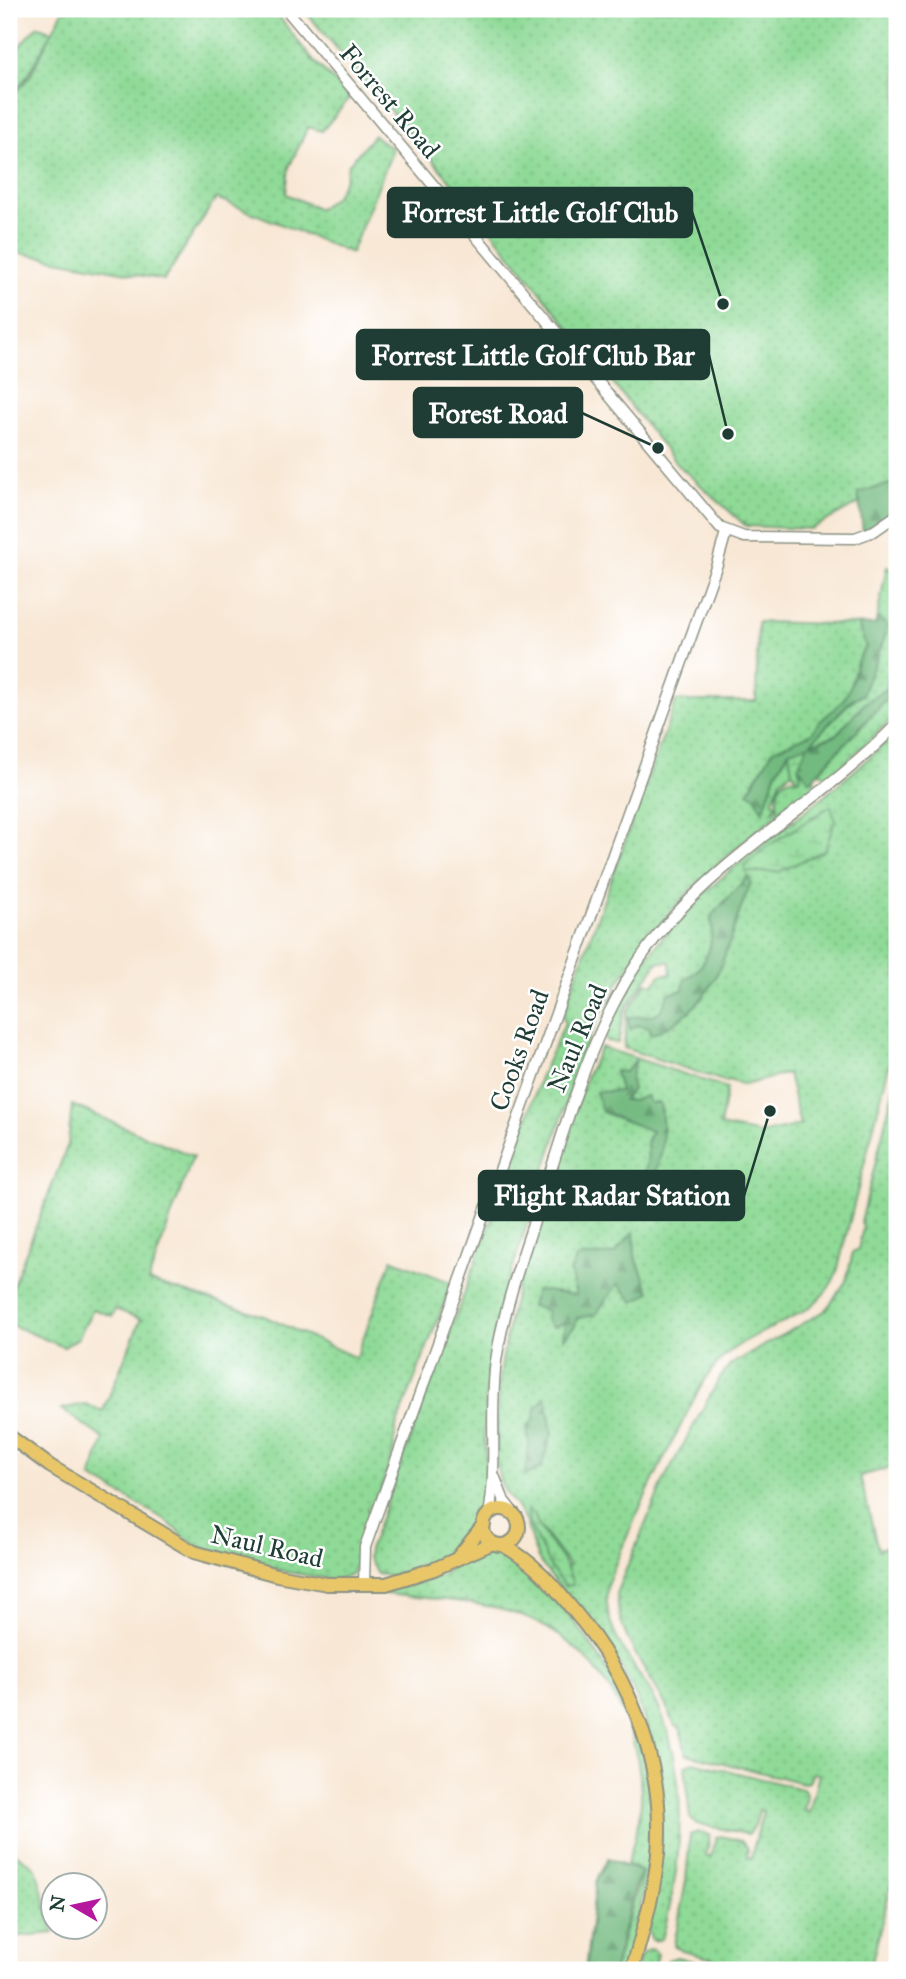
<svg xmlns="http://www.w3.org/2000/svg" width="906" height="1979" font-family="'IM FELL Great Primer',serif">
<style>
.grass{fill:url(#grass-dots);stroke:#578c66;stroke-width:2;fill-rule:evenodd}
.forest{fill:url(#forest-firs);stroke:#497c5a;stroke-width:2}
.wetland{fill:url(#wetland-marsh);stroke:#578c66;stroke-width:2}
.lines{fill:none;stroke-linecap:round;stroke-linejoin:round}
.minor-casing{stroke:#8c9284;stroke-width:13}
.major-casing{stroke:#8c9284;stroke-width:16}
.minor{stroke:#fff;stroke-width:10}
.major{stroke:#e9c769;stroke-width:12}
.labels{text-anchor:middle;stroke-width:5;stroke-linejoin:round;paint-order:stroke}
.street-label{font-size:26px;fill:#1f3d34;stroke:#fff}
.leader{fill:none;stroke:#1f3d34;stroke-width:2.5}
.callout-dot{fill:#1f3d34;stroke:#fff;stroke-width:2.5}
.callout{fill:#1f3d34;stroke:#1f3d34;stroke-width:2.5}
.callout-label{font-size:28px;text-anchor:middle;font-weight:bold;fill:#fff}
</style>
<defs>
<pattern id="grass-dots" width="8" height="8" patternUnits="userSpaceOnUse" patternTransform="scale(1.75)"><rect width="8" height="8" fill="#8fda97"/><path d="M2 2h.1M6 6h.1" fill="none" stroke="#7bbc83" stroke-width="1.8" stroke-linecap="round"/></pattern>
<pattern id="forest-firs" width="22" height="20" patternUnits="userSpaceOnUse" patternTransform="scale(1.75)"><rect width="22" height="20" fill="#73ba80"/><path d="M5 1l3.5 6h-7zM16 11l3.5 6h-7z" fill="#5e986a"/></pattern>
<pattern id="wetland-marsh" width="20" height="14" patternUnits="userSpaceOnUse" patternTransform="scale(1.75)"><rect width="20" height="14" fill="#8fda97"/><path d="M1 5h8M5 5V1M11 12h8M15 12V8" fill="none" stroke="#7bbc83"/></pattern>
</defs>
<rect width="100%" height="100%" fill="#fff"/>
<filter id="ink" filterUnits="userSpaceOnUse"><feTurbulence type="fractalNoise" baseFrequency=".0143" numOctaves="2"/><feDisplacementMap in="SourceGraphic" scale="14" xChannelSelector="R" yChannelSelector="G"/><feConvolveMatrix kernelMatrix="1 2 1 2 8 2 1 2 1" color-interpolation-filters="sRGB"/></filter>
<filter id="wash" filterUnits="userSpaceOnUse"><feTurbulence type="fractalNoise" baseFrequency=".00686" numOctaves="4" result="noise"/><feDisplacementMap in="SourceGraphic" scale="28" xChannelSelector="R" yChannelSelector="G"/><feGaussianBlur stdDeviation="1.57" result="paint"/><feColorMatrix in="noise" values="0 0 0 0 0 0 0 0 0 0 0 0 0 0 0 0 0 1.4 0 .05"/><feComposite in="paint" operator="in"/></filter>
<g filter="url(#wash)">
<rect width="100%" height="100%" fill="#f8e7d4"/>
<g class="grass">
<path d="M 64,9 L 273,9 L 312,59 L 350,97 L 322,131 L 308,127 L 289,167 L 286,194 L 319,209 L 336,196 L 346,177 L 348,165 L 374,135 L 393,149 L 351,253 L 216,198 L 164,280 L 9,251 L 9,101 L 30,76 Z"/>
<path d="M 303,9 L 897,9 L 897,483 L 811,529 L 746,526 L 677,464 L 472,206 Z"/>
<path d="M 38,26 L 52,32 L 28,75 L 9,98 L 9,63 L 12,58 L 9,52 L 13,53 Z"/>
<path d="M 887,567 L 897,572 L 897,651 L 886,689 L 865,703 L 836,735 L 808,745 C 824,731 845,703 862,694 L 886,634 L 886,625 L 877,617 Z"/>
<path d="M 758,622 L 875,625 L 849,694 L 814,734 L 771,755 L 763,811 L 776,773 L 789,751 L 792,772 L 781,780 L 773,799 L 776,806 L 772,811 L 778,809 C 775,794 778,775 798,779 L 798,767 L 810,780 L 814,776 L 815,785 C 707,868 644,920 585,1046 L 498,1313 L 487,1376 L 484,1432 L 487,1487 L 477,1519 L 466,1539 L 441,1559 L 392,1576 L 377,1574 L 368,1558 L 369,1550 L 517,1151 L 540,1077 L 565,1023 L 563,1017 L 570,993 L 676,701 L 756,701 Z"/>
<path d="M 897,691 L 897,714 L 833,774 L 825,776 L 819,771 L 890,695 Z"/>
<path d="M 897,730 L 897,1034 L 837,1272 C 817,1325 750,1324 717,1364 C 700,1383 689,1410 677,1433 C 652,1481 627,1532 608,1583 C 598,1637 646,1671 663,1718 C 690,1789 681,1868 662,1939 L 653,1941 L 648,1932 C 668,1843 666,1732 613,1654 C 591,1621 563,1594 540,1562 C 530,1546 530,1526 521,1513 C 513,1500 503,1493 499,1477 C 495,1460 497,1441 497,1424 C 499,1303 549,1188 587,1075 L 601,1047 L 727,1088 L 720,1126 L 760,1134 L 800,1125 L 788,1073 L 745,1085 L 728,1080 L 727,1082 L 624,1048 L 627,1012 L 647,982 L 654,985 L 660,975 L 671,974 L 670,962 L 658,962 L 624,1011 L 618,1043 L 606,1041 L 605,1033 C 665,885 795,838 897,730 ZM 831,806 L 779,872 L 811,817 L 823,814 ZM 602,1092 L 662,1111 L 659,1130 ZM 534,1514 L 537,1523 L 568,1564 L 565,1586 L 529,1525 L 530,1515 Z"/>
<path d="M 897,1075 L 897,1466 L 860,1476 L 878,1549 L 897,1544 L 897,1861 L 870,1970 L 756,1970 L 682,1951 L 674,1945 L 686,1881 L 690,1835 L 698,1832 L 710,1835 L 706,1856 L 711,1857 L 716,1838 L 720,1836 L 742,1841 L 748,1849 L 747,1857 L 751,1858 L 763,1811 L 759,1810 L 755,1826 L 748,1834 L 697,1824 L 690,1818 L 685,1766 L 693,1762 L 803,1789 L 807,1796 L 804,1811 L 809,1813 L 819,1774 L 813,1773 L 809,1782 L 804,1783 L 686,1754 L 680,1727 L 675,1726 C 659,1680 615,1642 617,1591 L 665,1478 L 718,1381 L 730,1365 L 826,1310 L 846,1281 L 853,1252 L 858,1249 L 863,1228 L 861,1222 Z"/>
<path d="M 72,1105 L 193,1156 L 148,1281 L 264,1316 L 356,1358 L 392,1259 L 452,1283 L 396,1427 L 393,1453 L 376,1503 L 367,1508 L 371,1517 L 352,1574 L 335,1580 L 287,1572 L 196,1546 L 164,1519 L 91,1477 L 104,1439 L 61,1409 L 85,1404 L 103,1411 L 141,1319 L 115,1309 L 112,1316 L 93,1309 L 78,1338 L 64,1347 L 9,1324 L 9,1296 L 68,1144 Z"/>
<path d="M 490,1551 C 520,1548 539,1578 556,1599 C 664,1730 668,1810 625,1970 L 614,1970 L 642,1872 L 627,1864 C 634,1840 642,1816 641,1791 C 638,1710 587,1633 506,1611 C 458,1597 407,1599 358,1590 L 409,1586 L 445,1574 L 447,1568 Z"/>
<path d="M 9,1848 L 36,1868 L 54,1933 L 9,1937 Z"/>
<path d="M 652,1949 L 658,1954 L 654,1970 L 636,1970 L 641,1954 Z"/>
<path d="M 677,1957 L 726,1970 L 663,1970 L 668,1960 Z"/>
</g>
<g class="forest">
<path d="M 897,482 L 897,508 L 873,527 L 863,531 L 858,493 Z"/>
<path d="M 877,617 L 887,625 L 886,634 L 862,695 L 852,699 L 810,744 L 836,735 L 865,703 L 886,689 L 897,651 L 897,691 L 890,695 L 810,781 L 798,766 L 807,746 L 789,751 L 776,773 L 763,812 L 755,796 L 748,792 L 773,750 L 812,733 C 819,717 836,712 845,697 C 856,681 851,664 866,647 L 858,625 L 875,625 Z"/>
<path d="M 748,876 L 751,883 C 722,947 726,1004 650,1035 L 650,1028 L 637,1025 L 630,1030 L 628,1017 C 652,1015 661,1020 668,994 L 683,990 L 685,979 C 709,967 714,941 711,916 Z"/>
<path d="M 636,1060 L 630,1079 L 633,1089 L 624,1100 L 632,1101 L 646,1096 L 650,1103 L 660,1103 C 666,1140 664,1162 644,1194 C 640,1175 652,1161 646,1142 L 652,1131 L 602,1112 L 596,1092 L 620,1091 L 615,1071 L 625,1072 Z"/>
<path d="M 634,1231 L 635,1256 L 650,1292 L 634,1302 L 618,1284 L 595,1315 L 577,1318 L 575,1326 L 563,1339 L 565,1323 L 552,1327 L 546,1320 L 547,1310 L 531,1306 L 536,1290 L 576,1295 L 570,1272 L 577,1257 L 614,1254 Z"/>
<path d="M 546,1396 L 552,1433 L 541,1468 L 525,1476 L 529,1443 L 527,1426 L 534,1420 L 536,1408 Z"/>
<path d="M 608,1858 L 642,1872 L 635,1886 L 614,1970 L 585,1970 L 596,1882 Z"/>
</g>
<g class="wetland">
<path d="M 808,745 L 798,766 L 801,777 L 798,779 L 792,772 L 789,751 Z"/>
<path d="M 831,806 L 835,820 L 825,850 L 779,872 L 746,872 L 744,866 L 766,847 Z"/>
<path d="M 528,1511 L 534,1514 C 541,1540 565,1552 573,1585 L 565,1586 L 551,1568 L 529,1524 Z"/>
</g>
</g>
<g filter="url(#ink)">
<g class="lines">
<g class="minor-casing">
<g id="minor">
<path d="M 286,9 L 720,528 L 744,537 L 855,538 L 874,531 L 897,515"/>
<path d="M 495,1478 L 504,1501 L 515,1515"/>
<path d="M 489,1515 C 498,1464 489,1413 496,1361 C 504,1305 524,1252 542,1198 C 573,1103 599,1002 666,925 C 734,847 826,798 897,724"/>
<path d="M 364,1585 L 365,1547 L 717,564 L 726,532"/>
</g>
</g>
<g class="major-casing">
<g id="major">
<path d="M 9,1436 L 50,1466 L 194,1552 L 277,1575 L 327,1584 L 386,1584 L 434,1569 L 493,1543"/>
<circle cx="501" cy="1527" r="18"/>
<path d="M 503,1545 C 541,1567 555,1588 583,1622 C 640,1694 672,1789 654,1882 C 649,1912 640,1941 632,1970"/>
<path d="M 458,1557 L 484,1525"/>
</g>
</g>
<use href="#minor" class="minor"/>
<use href="#major" class="major"/>
</g>
</g>
<g class="labels">
<g class="street-label">
<text transform="translate(390 101) rotate(50)" y="9">Forrest Road</text>
<text transform="translate(577 1038) rotate(-67)" y="9">Naul Road</text>
<text transform="translate(519 1050) rotate(-70)" y="9">Cooks Road</text>
<text transform="translate(267 1546) rotate(13)" y="9">Naul Road</text>
</g>
</g>
<path class="leader" d="M723 304L692 212M728 434L709 355M658 448L582 413M770 1111L744 1196"/>
<g class="callout-dot">
<circle cx="723" cy="304" r="7"/>
<circle cx="728" cy="434" r="7"/>
<circle cx="658" cy="448" r="7"/>
<circle cx="770" cy="1111" r="7"/>
</g>
<g class="callout">
<rect x="388" y="188" width="304" height="49" rx="7"/>
<rect x="357" y="330" width="352" height="49" rx="7"/>
<rect x="414" y="388" width="168" height="49" rx="7"/>
<rect x="479" y="1171" width="265" height="49" rx="7"/>
</g>
<g class="callout-label">
<text x="540" y="222">Forrest Little Golf Club</text>
<text x="533" y="365">Forrest Little Golf Club Bar</text>
<text x="498" y="423">Forest Road</text>
<text x="612" y="1205">Flight Radar Station</text>
</g>
<rect width="906" height="1979" fill="none" stroke="#fff" stroke-width="35"/>
<g transform="translate(74 1906) rotate(279)"><circle r="33" fill="#ffffff" stroke="#a5b1ae" stroke-width="2"/>
<path d="M0-5L12 26L0 18L-12 26Z" fill="#b5179e"/>
<text y="-10" font-size="19" font-weight="bold" text-anchor="middle" fill="#1f3d34">N</text>
</g>
</svg>
